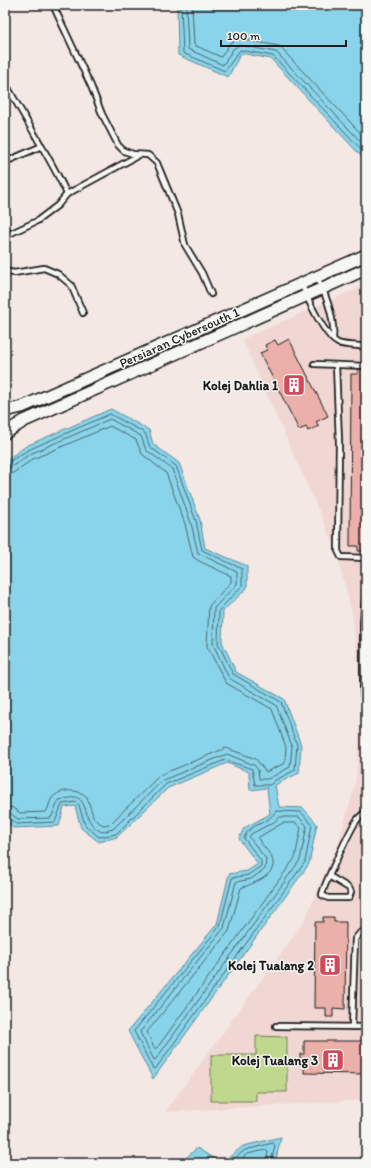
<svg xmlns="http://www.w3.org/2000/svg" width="371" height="1168" font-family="Itim,sans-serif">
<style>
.built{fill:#f1d7d3}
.green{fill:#c0d88e;stroke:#6e7a55}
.water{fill:#89d4ea;stroke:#5d8a98}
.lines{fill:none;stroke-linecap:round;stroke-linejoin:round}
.shore{stroke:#48666e;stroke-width:1}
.building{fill:#ebb0aa;stroke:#1c1c1c}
.service-casing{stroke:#1c1c1c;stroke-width:8}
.tertiary-casing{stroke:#1c1c1c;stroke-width:14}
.service{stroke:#f6f6f2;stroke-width:4.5}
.tertiary{stroke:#f6f6f2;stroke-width:11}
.labels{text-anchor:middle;stroke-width:3;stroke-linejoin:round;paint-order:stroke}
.street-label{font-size:13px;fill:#1c1c1c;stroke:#f6f6f2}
.poi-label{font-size:13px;font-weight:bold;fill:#1c1c1c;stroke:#f6f6f2;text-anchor:end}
</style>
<rect width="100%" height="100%" fill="#f4e8e4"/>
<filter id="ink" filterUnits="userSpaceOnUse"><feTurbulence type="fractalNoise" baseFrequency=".025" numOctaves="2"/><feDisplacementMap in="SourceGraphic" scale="8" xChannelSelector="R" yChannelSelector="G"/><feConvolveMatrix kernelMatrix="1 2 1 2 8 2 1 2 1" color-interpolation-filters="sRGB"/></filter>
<g filter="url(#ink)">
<path class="built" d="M 366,285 L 366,1100 L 165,1112 L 303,923 L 338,845 L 356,780 L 362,703 L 352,613 L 335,547 L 242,339 Z"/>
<path class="green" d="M 256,1036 L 287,1037 L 287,1092 L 256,1092 L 256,1101 L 211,1101 L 211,1055 L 256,1055 Z"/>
<g class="water">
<path d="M 177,5 L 366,5 L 366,156 L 361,156 L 271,59 L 241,53 L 228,77 L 178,55 Z"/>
<path d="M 111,409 L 149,430 L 153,444 L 179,463 L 200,520 L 205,548 L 247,566 L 247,588 L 223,611 L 222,642 L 236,672 L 284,699 L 301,745 L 299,773 L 275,785 L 279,807 L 303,808 L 317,824 L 309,864 L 153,1079 L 128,1031 L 217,924 L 229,874 L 247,871 L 258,864 L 239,839 L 244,828 L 270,814 L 267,788 L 250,790 L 249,772 L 227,763 L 168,788 L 117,837 L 99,842 L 81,828 L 75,806 L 64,807 L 59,826 L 13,828 L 5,820 L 5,461 L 26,446 Z"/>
<path d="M 281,1137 L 275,1163 L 222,1163 L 243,1146 Z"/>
<path d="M 197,1148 L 221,1163 L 180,1163 Z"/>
</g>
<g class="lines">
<g class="shore">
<path d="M 181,5 L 183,53 L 225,71 L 240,50 L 273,56 L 363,151 L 366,152"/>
<path d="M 186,5 L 188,49 L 223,65 L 233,49 L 239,45 L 276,52 L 366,147"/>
<path d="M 192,5 L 194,45 L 221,57 L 230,43 L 239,39 L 279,46 L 366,139"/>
<path d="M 5,464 L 28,450 L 110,414 L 145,433 L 150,447 L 176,466 L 196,521 L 202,550 L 242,569 L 242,586 L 219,610 L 218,643 L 233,674 L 281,702 L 297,745 L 295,770 L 274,781 L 270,785 L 255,785 L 252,769 L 225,760 L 166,784 L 116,834 L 99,837 L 85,825 L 79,805 L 75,802 L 62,804 L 55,822 L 16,824 L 9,818 L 5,817"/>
<path d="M 5,469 L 11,467 L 30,454 L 110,419 L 141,436 L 146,450 L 172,469 L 191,523 L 198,553 L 237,572 L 237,584 L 214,608 L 213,644 L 228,676 L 232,680 L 276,705 L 292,746 L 290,767 L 268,779 L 259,779 L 258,770 L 254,765 L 227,754 L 163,780 L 113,829 L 102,832 C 81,822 90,803 76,797 L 59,800 L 51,818 L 18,819 L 11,814 L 5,812"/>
<path d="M 5,475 L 13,473 L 33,459 L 110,426 L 136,440 L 142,454 L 166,473 L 185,524 L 193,557 L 199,561 L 231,576 L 231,582 L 209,606 L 207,646 L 226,683 L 272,709 L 286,747 L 285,763 L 266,772 L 256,759 L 226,748 L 160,775 L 110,824 L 103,825 L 94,819 L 87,797 C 79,789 60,788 52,798 C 49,802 49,808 46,812 L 20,813 L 13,808 L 5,806"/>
<path d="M 276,811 L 301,812 L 312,825 L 305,862 L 156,1068 L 153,1069 L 134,1031 L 220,926 L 232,878 L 248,875 L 261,866 L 261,861 L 244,838 C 250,822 267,826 276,811 Z"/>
<path d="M 280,817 L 299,817 L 307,826 L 300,860 L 156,1059 L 154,1060 L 140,1032 L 224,928 L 236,882 L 251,879 L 265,869 L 266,859 L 249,837 L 251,834 L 274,822 Z"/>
<path d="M 283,823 L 296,823 L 301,828 L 295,858 L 157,1048 L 154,1048 L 147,1032 L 229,931 L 241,888 C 253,883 281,875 271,856 C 267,849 261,845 258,838 Z"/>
<path d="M 229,1163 L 245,1150 L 273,1143 L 275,1145 L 271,1163"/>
<path d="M 237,1163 L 247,1154 L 266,1150 L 268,1152 L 266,1163"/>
</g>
</g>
<g class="building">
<path d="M 289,339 L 328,416 L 316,422 L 319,426 L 308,431 L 306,427 L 299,430 L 260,353 L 267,350 L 265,345 L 275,340 L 278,345 Z"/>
<path d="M 358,369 L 366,370 L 366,551 L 358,551 L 358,546 L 350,546 L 351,374 L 358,374 Z"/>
<path d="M 323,917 L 334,917 L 334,922 L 346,922 L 345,1009 L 333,1008 L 333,1017 L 326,1017 L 326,1008 L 314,1008 L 315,922 L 323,922 Z"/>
<path d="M 304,1041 L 366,1041 L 366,1074 L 304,1073 L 304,1065 L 300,1065 L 300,1054 L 304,1054 Z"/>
</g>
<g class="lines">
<g class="service-casing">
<g id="service">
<path d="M 53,5 L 91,86 L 102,114 L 118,145 L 124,151 L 133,154 L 148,155 L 157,163 L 178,214 L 185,245 L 202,273 L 211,294"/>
<path d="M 5,82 C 25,120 49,155 67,194 L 139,155"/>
<path d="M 5,162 L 42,146"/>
<path d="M 5,236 L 37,221 L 58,205 L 67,194"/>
<path d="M 5,271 L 14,273 L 44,268 L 58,274 L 71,285 L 83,313"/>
<path d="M 317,277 C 326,295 335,319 333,339"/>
<path d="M 302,285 C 307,298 325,337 338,343 C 346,346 357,345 366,347"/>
<path d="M 314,364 L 366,366"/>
<path d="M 336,365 L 339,441 L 338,551 L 341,557 L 366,558"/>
<path d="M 366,587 L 363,622 L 363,695 L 366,703"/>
<path d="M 329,876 L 349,888 L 351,892 L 349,898 L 328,898 L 322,895 C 323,886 349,833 355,823 C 358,818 361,815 366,812"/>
<path d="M 276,1026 L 366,1027"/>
<path d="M 352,1027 L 355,939 L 360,933 L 366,931"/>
</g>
</g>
<g class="tertiary-casing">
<g id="tertiary">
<path d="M 5,411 L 22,407 L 366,255"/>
<path d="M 5,433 L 24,421 L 366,269"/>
</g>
</g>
<use href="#service" class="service"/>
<use href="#tertiary" class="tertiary"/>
</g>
</g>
<defs>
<g id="building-square" transform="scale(1.15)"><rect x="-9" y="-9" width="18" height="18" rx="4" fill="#d1495b" stroke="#f6f6f2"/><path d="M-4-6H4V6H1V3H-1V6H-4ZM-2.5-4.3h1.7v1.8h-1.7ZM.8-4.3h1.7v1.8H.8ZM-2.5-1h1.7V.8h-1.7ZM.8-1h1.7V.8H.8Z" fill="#fff"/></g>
</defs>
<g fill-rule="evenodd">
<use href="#building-square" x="294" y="385"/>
<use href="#building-square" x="330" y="965"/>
<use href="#building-square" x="333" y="1060"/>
</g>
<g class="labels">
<g class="street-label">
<text transform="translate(179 337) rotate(-24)" y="5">Persiaran Cybersouth 1</text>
</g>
<g class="poi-label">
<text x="278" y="390">Kolej Dahlia 1</text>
<text x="314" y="970">Kolej Tualang 2</text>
<text x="318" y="1065">Kolej Tualang 3</text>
</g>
</g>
<rect width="371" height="1168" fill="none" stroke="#f6f6f2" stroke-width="20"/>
<rect x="10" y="10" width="351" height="1148" fill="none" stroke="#1c1c1c" stroke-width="1.5" filter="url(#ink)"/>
<path d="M221 40v6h125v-6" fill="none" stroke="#1c1c1c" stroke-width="2"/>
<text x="227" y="40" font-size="12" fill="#1c1c1c" stroke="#f6f6f2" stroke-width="3" paint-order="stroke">100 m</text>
</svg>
